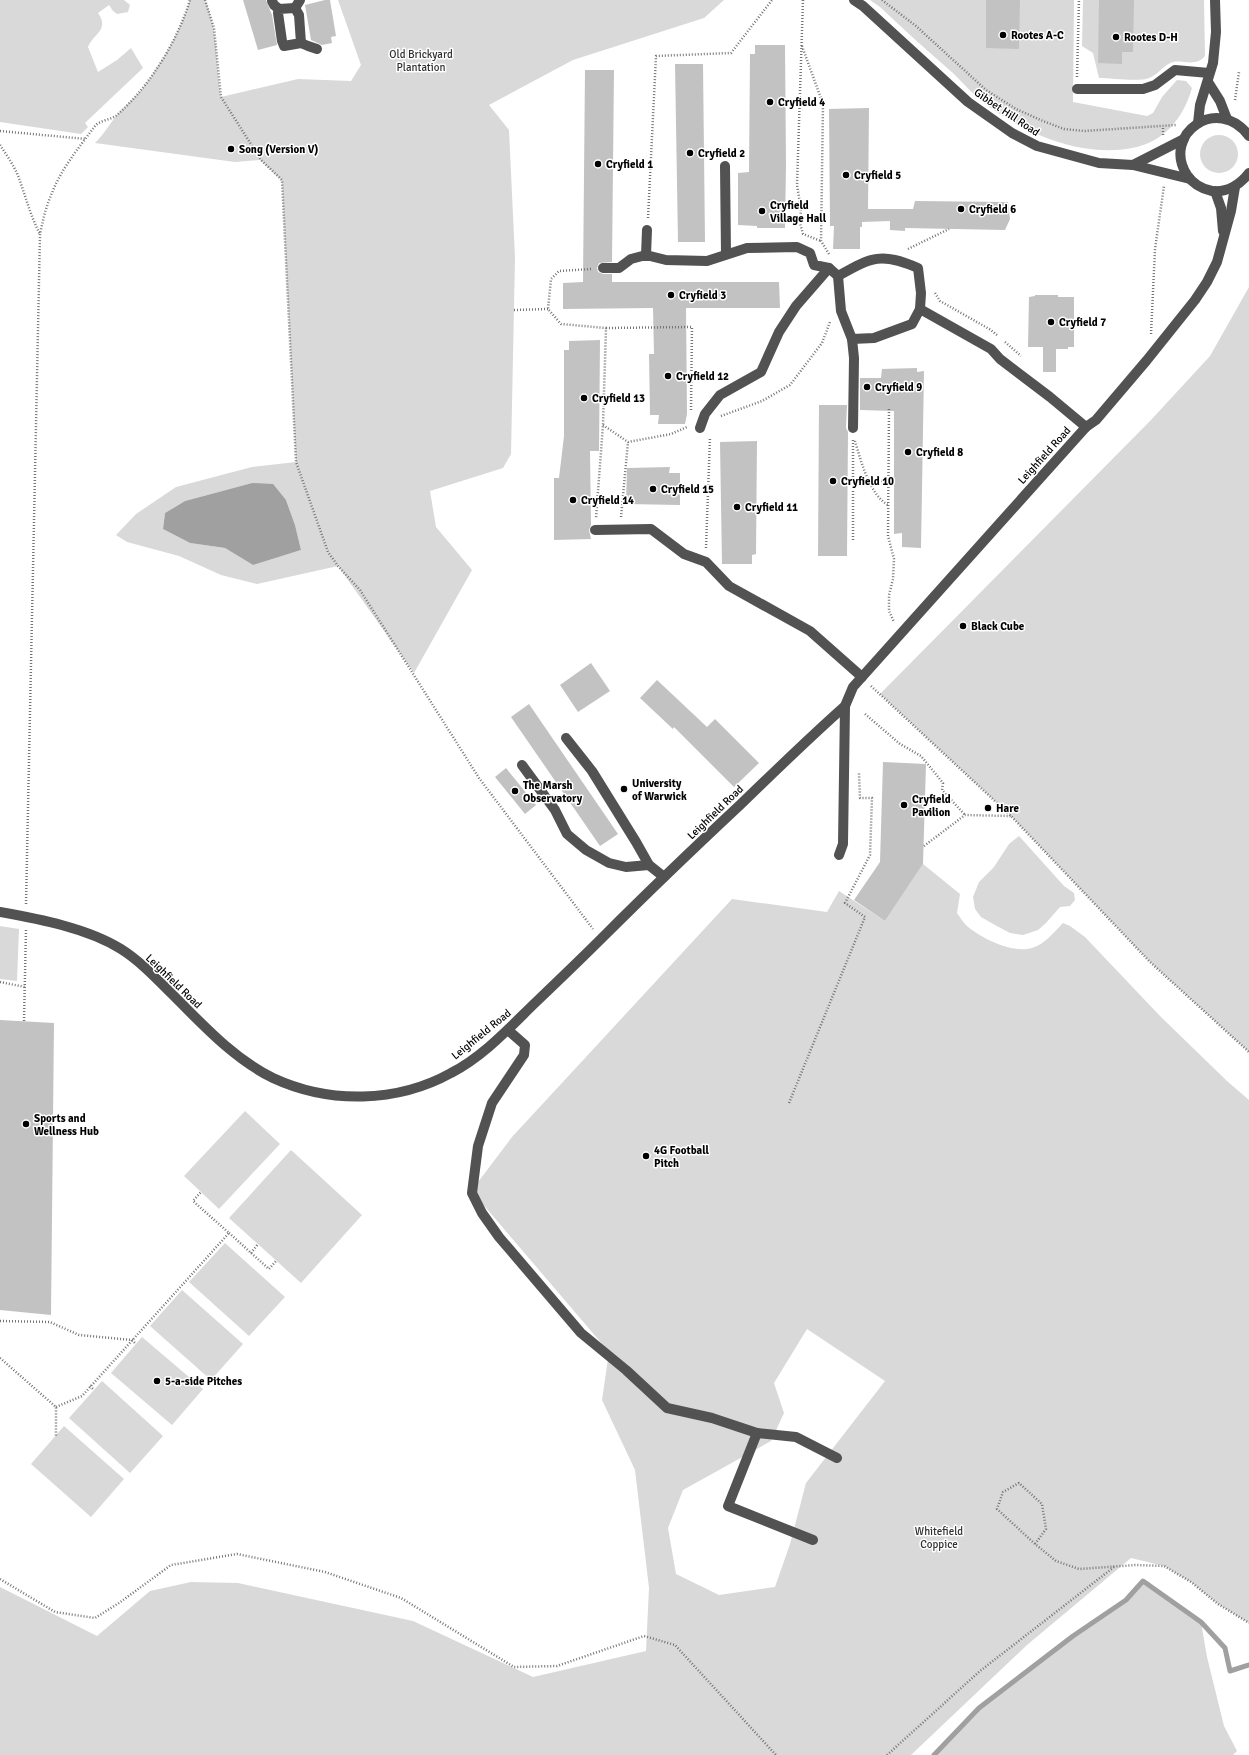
<svg xmlns="http://www.w3.org/2000/svg" width="1249" height="1755" font-family="Signika,sans-serif">
<style>
.green{fill:#d9d9d9;fill-rule:evenodd}
.water{fill:#a0a0a0}
.lines{fill:none;stroke-linecap:round;stroke-linejoin:round}
.stream{stroke:#a0a0a0;stroke-width:5}
.building{fill:#c2c2c2}
.path{stroke:#747474;stroke-width:2.5;stroke-dasharray:1 2;stroke-linecap:butt}
.minor{stroke:#525252;stroke-width:10}
.poi-dot{fill:#000;stroke:#fff;stroke-width:1.5}
.labels{text-anchor:middle;stroke-width:3;stroke-linejoin:round;paint-order:stroke}
.poi-label{font-size:11px;font-weight:bold;fill:#000;stroke:#fff;text-anchor:start}
.park-label{font-size:11px;fill:#303030;stroke:#fff}
.street-label{font-size:11px;fill:#000;stroke:#fff}
</style>
<rect width="100%" height="100%" fill="#fff"/>
<g class="green">
<path d="M 0,0 L 124,0 L 130,5 L 128,12 L 117,14 L 113,11 L 109,5 L 98,13 C 110,30 93,34 88,47 L 98,72 L 117,60 L 131,48 L 143,68 L 87,121 L 85,123 L 88,127 L 81,134 L 0,122 Z"/>
<path d="M 190,0 L 205,0 C 219,31 215,64 221,97 L 298,79 L 351,81 L 361,65 L 338,0 L 724,0 L 704,18 L 573,60 L 489,105 L 509,130 L 515,258 L 511,454 L 503,468 L 430,491 L 436,527 L 472,570 L 414,673 L 338,566 L 257,584 L 221,575 L 179,556 L 127,542 L 116,535 L 136,514 L 176,487 L 252,467 L 296,462 L 282,181 L 260,160 L 235,162 L 95,143 C 104,134 109,125 116,116 C 124,106 134,99 142,89 C 162,62 180,32 190,0 ZM 252,483 L 286,500 L 295,525 L 301,550 L 253,565 L 225,548 L 190,543 L 163,529 L 165,513 L 185,501 Z"/>
<path d="M 870,0 L 1074,0 L 1073,102 L 1147,116 L 1153,113 L 1162,97 L 1177,80 L 1186,81 L 1192,88 C 1183,119 1164,142 1132,148 C 1079,158 1021,132 980,100 C 971,92 963,83 954,74 C 929,52 904,30 880,7 Z"/>
<path d="M 1083,0 L 1204,0 L 1205,56 C 1196,67 1184,60 1173,62 C 1164,64 1158,75 1149,78 C 1141,82 1110,78 1099,78 L 1093,53 L 1082,46 Z"/>
<circle cx="1219" cy="154" r="19"/>
<path d="M 1249,287 L 1249,1052 L 1150,962 L 1011,816 L 880,694 L 1151,420 L 1210,356 Z"/>
<path d="M 1019,836 L 1064,886 L 1074,893 L 1075,900 L 1070,906 L 1060,907 L 1046,923 L 1038,930 L 1023,935 L 1010,933 L 995,925 L 981,917 L 975,909 L 973,897 L 979,882 L 994,867 L 1009,844 Z"/>
<path d="M 923,864 L 960,894 L 957,913 C 960,917 963,922 966,925 C 980,938 1013,954 1032,948 C 1045,944 1054,932 1063,923 L 1070,926 L 1085,937 L 1160,1016 L 1227,1081 L 1249,1100 L 1249,1623 L 1218,1604 L 1191,1582 L 1164,1566 L 1131,1558 L 1027,1645 L 911,1755 L 0,1755 L 0,1587 L 97,1636 L 150,1591 L 191,1582 L 238,1583 L 413,1621 L 533,1677 L 646,1651 L 649,1588 L 635,1470 L 602,1400 L 609,1352 L 475,1195 L 478,1182 L 512,1137 L 732,899 L 827,912 L 839,891 L 885,921 ZM 807,1329 L 885,1381 L 806,1483 L 790,1544 L 775,1587 L 719,1595 L 676,1574 L 668,1528 L 683,1490 L 771,1441 L 784,1413 L 774,1383 Z"/>
<path d="M 0,926 L 19,929 L 17,981 L 0,979 Z"/>
<path d="M 245,1111 L 280,1144 L 219,1209 L 184,1176 Z"/>
<path d="M 291,1150 L 362,1215 L 301,1283 L 229,1218 Z"/>
<path d="M 225,1243 L 285,1297 L 249,1336 L 189,1282 Z"/>
<path d="M 182,1290 L 243,1344 L 211,1380 L 150,1326 Z"/>
<path d="M 142,1337 L 203,1389 L 172,1425 L 111,1373 Z"/>
<path d="M 102,1381 L 163,1436 L 130,1473 L 69,1418 Z"/>
<path d="M 64,1426 L 124,1479 L 91,1517 L 31,1464 Z"/>
<path d="M 1143,1581 L 1201,1622 L 1207,1657 L 1224,1726 L 1237,1751 L 1233,1755 L 934,1755 L 979,1708 L 1073,1636 L 1126,1600 Z"/>
</g>
<path class="water" d="M 252,483 L 273,484 L 286,500 L 295,525 L 301,550 L 253,565 L 225,548 L 190,543 L 163,529 L 165,513 L 185,501 Z"/>
<g class="lines">
<path class="stream" d="M 934,1755 L 979,1708 L 1073,1636 L 1126,1600 L 1143,1581 L 1201,1622 L 1225,1648 L 1230,1671 L 1249,1665"/>
</g>
<g class="building">
<path d="M 243,0 L 266,0 L 272,15 L 277,45 L 258,50 Z"/>
<path d="M 325,0 L 330,0 L 336,36 L 331,37 L 332,43 L 322,45 L 311,40 L 305,5 Z"/>
<path d="M 986,0 L 1020,0 L 1019,49 L 986,48 Z"/>
<path d="M 1099,0 L 1134,0 L 1133,52 L 1122,52 L 1122,64 L 1098,63 Z"/>
<path d="M 755,45 L 785,45 L 786,166 L 785,228 L 757,228 L 757,226 L 738,225 L 738,173 L 749,172 L 750,54 L 755,54 Z"/>
<path d="M 675,64 L 703,64 L 705,242 L 678,242 Z"/>
<path d="M 585,70 L 614,70 L 612,262 L 599,263 L 597,268 L 598,272 L 603,274 L 612,274 L 612,282 L 779,282 L 780,308 L 686,308 L 687,414 L 685,424 L 658,424 L 659,415 L 650,415 L 649,354 L 654,354 L 653,308 L 563,309 L 563,283 L 583,282 Z"/>
<path d="M 869,108 L 868,209 L 913,209 L 915,201 L 1008,202 L 1010,219 L 1005,230 L 905,228 L 905,231 L 890,230 L 890,221 L 862,222 L 862,227 L 860,227 L 860,249 L 833,249 L 834,226 L 830,226 L 829,109 Z"/>
<path d="M 1035,295 L 1058,295 L 1058,297 L 1074,297 L 1074,347 L 1068,347 L 1068,349 L 1056,349 L 1056,372 L 1043,372 L 1043,347 L 1028,347 L 1029,297 L 1035,296 Z"/>
<path d="M 600,340 L 599,451 L 590,451 L 591,525 L 589,530 L 591,539 L 554,540 L 554,478 L 559,478 L 564,436 L 564,350 L 569,350 L 569,341 Z"/>
<path d="M 917,368 L 917,372 L 924,371 L 921,548 L 902,547 L 902,533 L 894,534 L 894,411 L 860,410 L 860,378 L 881,378 L 882,369 Z"/>
<path d="M 819,405 L 847,405 L 846,428 L 848,432 L 847,556 L 818,556 Z"/>
<path d="M 757,441 L 756,554 L 752,555 L 752,564 L 722,564 L 720,442 Z"/>
<path d="M 670,467 L 669,473 L 680,473 L 680,505 L 626,504 L 627,468 Z"/>
<path d="M 591,663 L 610,691 L 578,712 L 560,685 Z"/>
<path d="M 657,680 L 707,727 L 715,719 L 759,763 L 734,787 L 674,727 L 673,729 L 640,698 Z"/>
<path d="M 529,704 L 618,834 L 600,846 L 511,717 Z"/>
<path d="M 883,762 L 926,764 L 923,864 L 885,921 L 854,900 L 880,862 Z"/>
<path d="M 506,768 L 536,805 L 525,814 L 495,777 Z"/>
<path d="M 0,1020 L 54,1023 L 51,1315 L 0,1310 Z"/>
</g>
<g class="lines">
<g class="path">
<path d="M 205,0 L 214,28 L 221,97 L 261,160 L 282,180 L 296,462 L 328,552 L 338,566 L 360,590 L 479,778 L 593,929"/>
<path d="M 803,0 L 797,185 L 801,209 L 800,223 L 803,234 L 821,241"/>
<path d="M 882,0 L 916,26 L 986,90 L 1016,109 L 1043,121 L 1064,129 L 1084,131 L 1176,125"/>
<path d="M 802,46 L 823,104 L 821,241 L 829,254"/>
<path d="M 1077,77 L 1079,0"/>
<path d="M 1235,100 L 1239,72"/>
<path d="M 0,131 L 86,139"/>
<path d="M 1163,135 L 1163,126"/>
<path d="M 0,145 C 8,157 17,170 21,184 C 27,201 31,217 40,234"/>
<path d="M 648,218 L 656,56 L 731,53 L 772,0"/>
<path d="M 908,249 L 949,229"/>
<path d="M 591,269 L 559,271 L 551,279 L 548,309 L 561,324 L 606,328 L 603,425 L 596,518"/>
<path d="M 935,293 L 940,301 L 991,330 L 998,336"/>
<path d="M 514,310 L 548,309"/>
<path d="M 606,328 L 692,327 L 691,411"/>
<path d="M 1151,334 L 1155,249 L 1164,186"/>
<path d="M 1005,342 L 1021,356"/>
<path d="M 889,409 L 888,536 L 894,559 L 893,579 L 889,595 L 889,611 L 894,622"/>
<path d="M 721,416 L 762,401 L 790,385 L 822,343 L 830,322"/>
<path d="M 603,425 L 628,442 L 671,434 L 687,427"/>
<path d="M 853,440 L 853,540"/>
<path d="M 855,441 C 861,461 869,494 888,505"/>
<path d="M 869,481 L 889,481"/>
<path d="M 621,517 L 628,442"/>
<path d="M 706,548 L 710,437"/>
<path d="M 871,686 L 1011,816 L 1150,962 L 1249,1052"/>
<path d="M 865,714 L 900,744 L 921,756 L 943,783 L 942,790 L 965,815"/>
<path d="M 924,846 L 965,815 L 1011,816"/>
<path d="M 26,904 L 40,234 C 43,220 46,206 52,193 C 61,169 80,146 95,126 C 100,120 111,120 117,115 C 150,86 177,42 190,0"/>
<path d="M 0,982 L 25,987"/>
<path d="M 24,1021 L 26,929"/>
<path d="M 789,1103 L 865,917 L 845,903 L 870,855 L 872,798 L 860,798 L 859,773"/>
<path d="M 229,1233 L 269,1269 L 276,1261"/>
<path d="M 251,1253 L 258,1244"/>
<path d="M 0,1321 L 50,1322 L 79,1335 L 132,1340 L 136,1344"/>
<path d="M 0,1358 L 56,1407 L 56,1436"/>
<path d="M 90,1386 L 94,1390"/>
<path d="M 56,1407 L 82,1396 L 229,1233 L 193,1201 L 201,1192"/>
<path d="M 1035,1544 L 1046,1529 L 1042,1504 L 1019,1483 L 1003,1492 L 997,1509 L 1035,1544 L 1056,1561 L 1079,1569 L 1136,1565 L 1164,1566 L 1191,1582 L 1218,1604 L 1249,1623"/>
<path d="M 0,1579 L 55,1612 L 95,1618 L 119,1603 L 171,1565 L 237,1554 L 325,1572 L 401,1598 L 514,1667 L 557,1666 L 644,1636 L 675,1645 L 776,1755"/>
<path d="M 887,1755 L 980,1671 L 1114,1567"/>
</g>
<g class="minor">
<path d="M 854,0 L 863,6 L 968,102 L 1012,133 L 1037,146 L 1099,163 L 1133,165 L 1190,179"/>
<path d="M 272,1 L 274,5 L 279,9"/>
<path d="M 295,8 L 299,15 L 301,43 L 284,46 L 282,41 L 278,13 L 279,9 Z"/>
<path d="M 295,8 L 300,0"/>
<path d="M 301,43 L 308,46 L 317,49"/>
<path d="M 1208,82 L 1220,101 L 1227,119"/>
<path d="M 1077,89 L 1143,89 L 1155,85 L 1175,70 L 1209,73"/>
<path d="M 1198,123 L 1200,105 L 1213,63 L 1216,32 L 1215,0"/>
<path d="M 1249,136 C 1218,94 1161,134 1187,175 C 1193,184 1202,189 1212,191 C 1227,193 1241,184 1249,173"/>
<path d="M 1133,165 L 1184,139"/>
<path d="M 725,166 L 726,254"/>
<path d="M 1215,191 L 1221,208 L 1223,231"/>
<path d="M 646,255 L 647,230"/>
<path d="M 603,268 L 619,268 L 631,259 L 646,255 L 666,260 L 707,261 L 747,248 L 797,247 L 810,253 L 814,265 L 829,268"/>
<path d="M 838,276 C 872,257 881,252 918,268 L 921,293 L 920,309 L 912,324 L 874,338 L 852,339"/>
<path d="M 920,309 L 991,349 L 1000,359 L 1050,397 L 1086,427"/>
<path d="M 700,428 L 705,414 L 720,395 L 761,372 L 779,332 L 796,306 L 829,268 L 838,276 L 841,311 L 852,339 L 854,358 L 853,428"/>
<path d="M 595,530 L 651,529 L 684,554 L 706,562 L 729,586 L 810,631 L 862,677"/>
<path d="M 566,738 L 592,771 L 636,842 L 649,865 L 664,877"/>
<path d="M 522,765 L 555,810 L 567,834 L 586,850 L 609,863 L 626,867 L 649,865"/>
<path d="M 839,855 L 843,844 L 845,706"/>
<path d="M 0,912 C 39,919 87,928 121,949 C 140,961 156,978 172,994 C 203,1025 234,1059 273,1078 C 329,1104 397,1103 451,1073 C 484,1056 510,1027 536,1002 C 559,980 582,958 604,936 C 649,891 695,847 741,804 C 775,771 809,738 845,706 L 853,687 L 1086,427 L 1096,420 L 1147,360 L 1195,300 L 1207,282 L 1217,262 L 1231,211 L 1235,187"/>
<path d="M 508,1030 L 525,1045 L 524,1055 L 492,1103 L 478,1146 L 472,1193 L 482,1213 L 499,1237 L 581,1333 L 626,1370 L 667,1408 L 712,1418 L 757,1433 L 796,1437 L 837,1458"/>
<path d="M 757,1433 L 728,1506 L 813,1540"/>
</g>
</g>
<g class="poi-dot">
<circle cx="1003" cy="35" r="4"/>
<circle cx="1116" cy="37" r="4"/>
<circle cx="770" cy="102" r="4"/>
<circle cx="231" cy="149" r="4"/>
<circle cx="690" cy="153" r="4"/>
<circle cx="598" cy="164" r="4"/>
<circle cx="846" cy="175" r="4"/>
<circle cx="961" cy="209" r="4"/>
<circle cx="762" cy="211" r="4"/>
<circle cx="671" cy="295" r="4"/>
<circle cx="1051" cy="322" r="4"/>
<circle cx="668" cy="376" r="4"/>
<circle cx="867" cy="387" r="4"/>
<circle cx="584" cy="398" r="4"/>
<circle cx="908" cy="452" r="4"/>
<circle cx="833" cy="481" r="4"/>
<circle cx="653" cy="489" r="4"/>
<circle cx="573" cy="500" r="4"/>
<circle cx="737" cy="507" r="4"/>
<circle cx="963" cy="626" r="4"/>
<circle cx="624" cy="789" r="4"/>
<circle cx="515" cy="791" r="4"/>
<circle cx="904" cy="805" r="4"/>
<circle cx="988" cy="808" r="4"/>
<circle cx="26" cy="1124" r="4"/>
<circle cx="646" cy="1156" r="4"/>
<circle cx="157" cy="1381" r="4"/>
</g>
<g class="labels">
<g class="poi-label">
<text x="1011" y="39">Rootes A-C</text>
<text x="1124" y="41">Rootes D-H</text>
<text x="778" y="106">Cryfield 4</text>
<text x="239" y="153">Song (Version V)</text>
<text x="698" y="157">Cryfield 2</text>
<text x="606" y="168">Cryfield 1</text>
<text x="854" y="179">Cryfield 5</text>
<text x="770" y="209">Cryfield<tspan x="770" dy="13">Village Hall</tspan></text>
<text x="969" y="213">Cryfield 6</text>
<text x="679" y="299">Cryfield 3</text>
<text x="1059" y="326">Cryfield 7</text>
<text x="676" y="380">Cryfield 12</text>
<text x="875" y="391">Cryfield 9</text>
<text x="592" y="402">Cryfield 13</text>
<text x="916" y="456">Cryfield 8</text>
<text x="841" y="485">Cryfield 10</text>
<text x="661" y="493">Cryfield 15</text>
<text x="581" y="504">Cryfield 14</text>
<text x="745" y="511">Cryfield 11</text>
<text x="971" y="630">Black Cube</text>
<text x="632" y="787">University<tspan x="632" dy="13">of Warwick</tspan></text>
<text x="523" y="789">The Marsh<tspan x="523" dy="13">Observatory</tspan></text>
<text x="912" y="803">Cryfield<tspan x="912" dy="13">Pavilion</tspan></text>
<text x="996" y="812">Hare</text>
<text x="34" y="1122">Sports and<tspan x="34" dy="13">Wellness Hub</tspan></text>
<text x="654" y="1154">4G Football<tspan x="654" dy="13">Pitch</tspan></text>
<text x="165" y="1385">5-a-side Pitches</text>
</g>
<g class="park-label">
<text x="421" y="58">Old Brickyard<tspan x="421" dy="13">Plantation</tspan></text>
<text x="939" y="1535">Whitefield<tspan x="939" dy="13">Coppice</tspan></text>
</g>
<g class="street-label">
<text transform="translate(1007 112) rotate(34)" y="4">Gibbet Hill Road</text>
<text transform="translate(1044 455) rotate(-48)" y="4">Leighfield Road</text>
<text transform="translate(715 812) rotate(-44)" y="4">Leighfield Road</text>
<text transform="translate(174 981) rotate(44)" y="4">Leighfield Road</text>
<text transform="translate(481 1034) rotate(-39)" y="4">Leighfield Road</text>
</g>
</g>
</svg>
